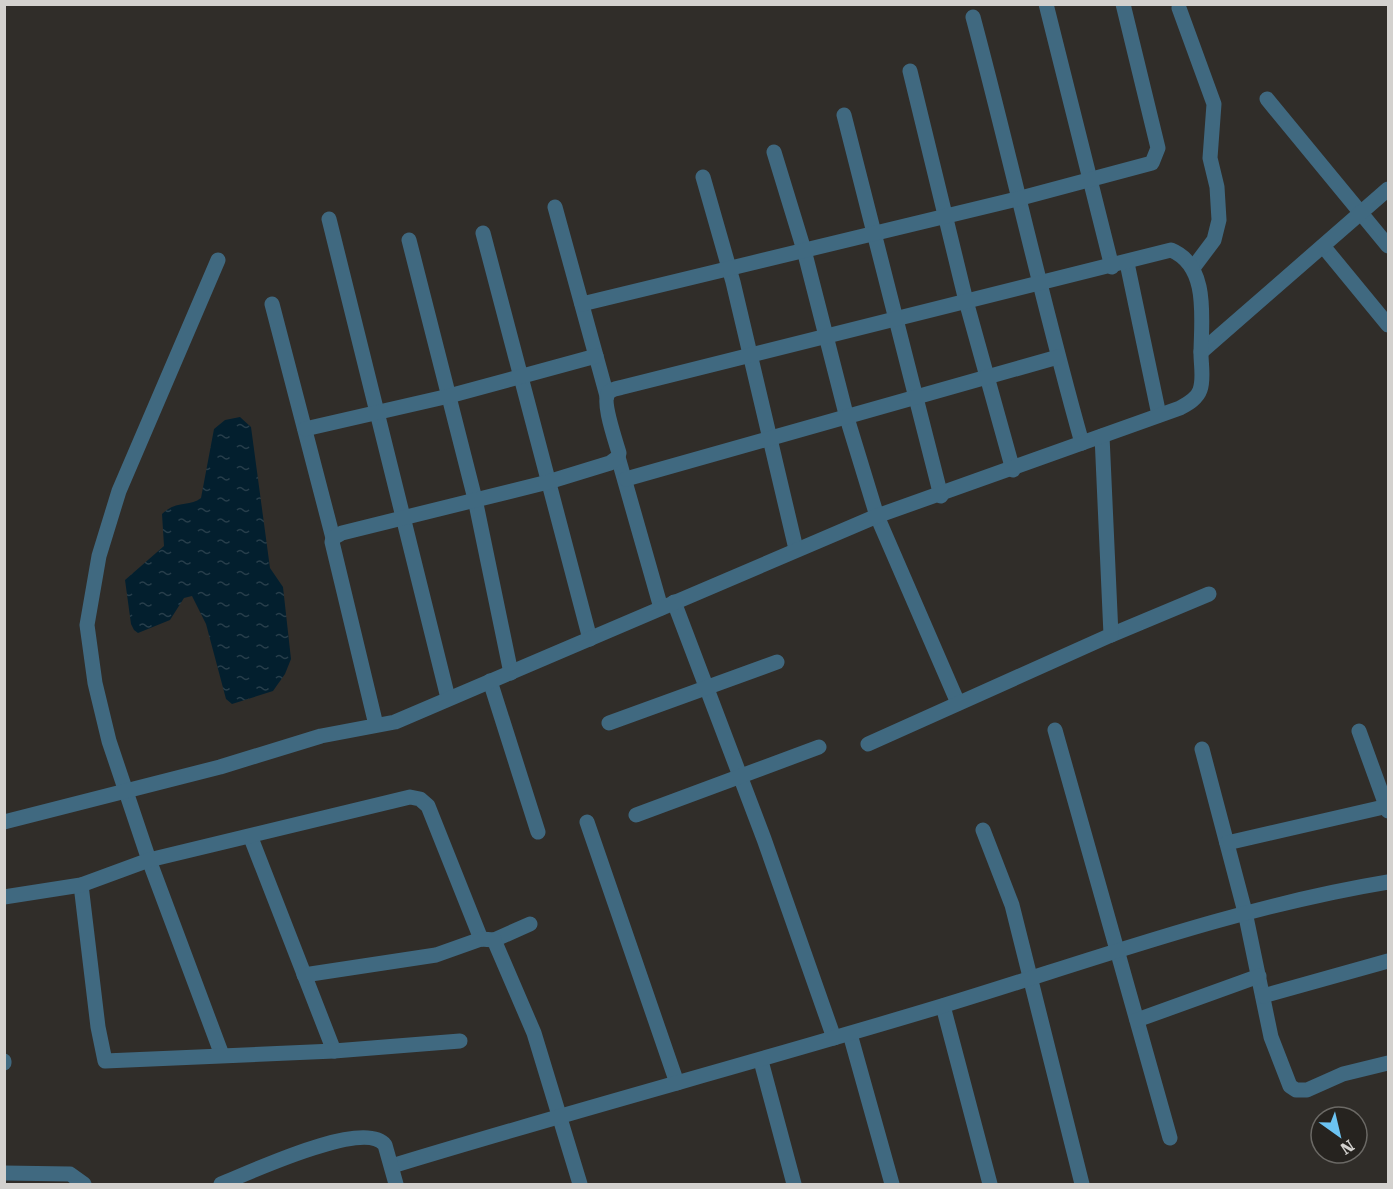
<svg xmlns="http://www.w3.org/2000/svg" width="1393" height="1189" font-family="'Roboto Serif',serif">
<style>
.water{fill:url(#water-ripples)}
.lines{fill:none;stroke-linecap:round;stroke-linejoin:round}
.street{stroke:#406980;stroke-width:15}
</style>
<defs>
<pattern id="water-ripples" width="26" height="14" patternUnits="userSpaceOnUse" patternTransform="scale(1.5)"><rect width="26" height="14" fill="#031f2e"/><path d="M2 4q2-2 4 0t4 0M15 11q2-2 4 0t4 0" fill="none" stroke="#273e4b"/></pattern>
</defs>
<rect width="100%" height="100%" fill="#302d29"/>
<path class="water" d="M 240,417 L 251,427 L 270,568 L 283,587 L 291,659 L 285,674 L 273,691 L 232,704 L 226,699 L 206,624 L 192,596 L 184,598 L 170,620 L 138,633 L 134,630 L 131,624 L 125,580 L 164,546 L 162,514 C 176,500 190,507 201,498 L 214,429 L 225,420 Z"/>
<g class="lines">
<g class="street">
<path d="M 1046,4 L 1112,267"/>
<path d="M 1179,8 L 1214,104 L 1210,158 L 1217,187 L 1219,220 L 1214,240 L 1193,268"/>
<path d="M 973,17 C 1011,159 1042,302 1082,443"/>
<path d="M 910,71 L 966,301 L 1013,470"/>
<path d="M 1267,99 L 1388,246"/>
<path d="M 844,115 L 941,496"/>
<path d="M 774,152 L 804,250 L 847,418 L 877,516 L 958,703"/>
<path d="M 703,177 L 733,282 L 796,549"/>
<path d="M 555,207 L 607,396"/>
<path d="M 329,219 L 448,698"/>
<path d="M 483,233 L 590,639"/>
<path d="M 409,240 L 475,499 L 511,673"/>
<path d="M 1323,246 L 1388,325"/>
<path d="M 218,260 L 119,491 L 99,556 L 87,625 L 95,683 L 109,741 L 149,860 L 222,1055"/>
<path d="M 1127,263 L 1159,415"/>
<path d="M 272,304 L 333,538"/>
<path d="M 582,304 L 1021,198 L 1152,163 L 1158,148 L 1123,4"/>
<path d="M 1201,352 L 1388,189"/>
<path d="M 305,429 L 449,396 L 596,356"/>
<path d="M 618,457 L 661,608"/>
<path d="M 626,479 L 1058,357"/>
<path d="M 674,602 L 764,839 L 834,1038"/>
<path d="M 1111,635 L 1209,594"/>
<path d="M 490,681 L 538,832"/>
<path d="M 609,723 L 777,662"/>
<path d="M 1055,730 L 1170,1138"/>
<path d="M 1359,731 L 1388,811"/>
<path d="M 868,744 L 1111,635 L 1102,436"/>
<path d="M 1202,749 L 1245,912 L 1271,1037 L 1290,1086 L 1296,1090 L 1307,1090 L 1343,1074 L 1388,1063"/>
<path d="M 636,815 L 819,747"/>
<path d="M 4,822 L 220,767 L 321,736 L 395,722 L 877,516 L 1180,408 C 1187,404 1197,399 1200,390 C 1204,379 1201,365 1201,354 C 1201,321 1210,266 1171,250 L 623,387 C 619,388 612,389 609,392 C 601,400 616,442 619,453 L 618,457 L 610,463 L 548,482 L 342,533 L 333,538 L 332,542 L 376,725"/>
<path d="M 587,822 L 677,1083"/>
<path d="M 983,830 L 1012,905 L 1082,1184"/>
<path d="M 251,838 L 334,1051"/>
<path d="M 1227,843 L 1388,806"/>
<path d="M 81,885 L 98,1027 L 105,1061 L 334,1051 L 460,1041"/>
<path d="M 4,897 L 81,885 L 149,860 L 410,797 L 420,799 L 428,806 L 481,939"/>
<path d="M 494,940 L 530,924"/>
<path d="M 304,975 L 436,955 L 481,939 L 494,940 L 534,1033 L 580,1184"/>
<path d="M 1263,996 L 1388,961"/>
<path d="M 943,1006 L 990,1184"/>
<path d="M 1137,1020 L 1259,976"/>
<path d="M 850,1034 L 892,1184"/>
<path d="M 4,1061 L 4,1063"/>
<path d="M 761,1061 L 794,1184"/>
<path d="M 392,1166 C 575,1110 760,1061 942,1006 C 1090,961 1236,907 1388,882"/>
<path d="M 4,1173 L 70,1174 L 84,1184"/>
<path d="M 221,1184 C 249,1173 364,1118 385,1145 L 396,1184"/>
</g>
</g>
<rect width="1393" height="1189" fill="none" stroke="#d3d1ce" stroke-width="12"/>
<g transform="translate(1339 1135) rotate(146)"><circle r="28" fill="#26231f" stroke="#6b6965" stroke-width="1.5"/>
<path d="M0-4.5L10 22L0 15L-10 22Z" fill="#6cc3f2"/>
<text y="-9" font-size="16" font-weight="bold" text-anchor="middle" fill="#d3d1ce">N</text>
</g>
</svg>
